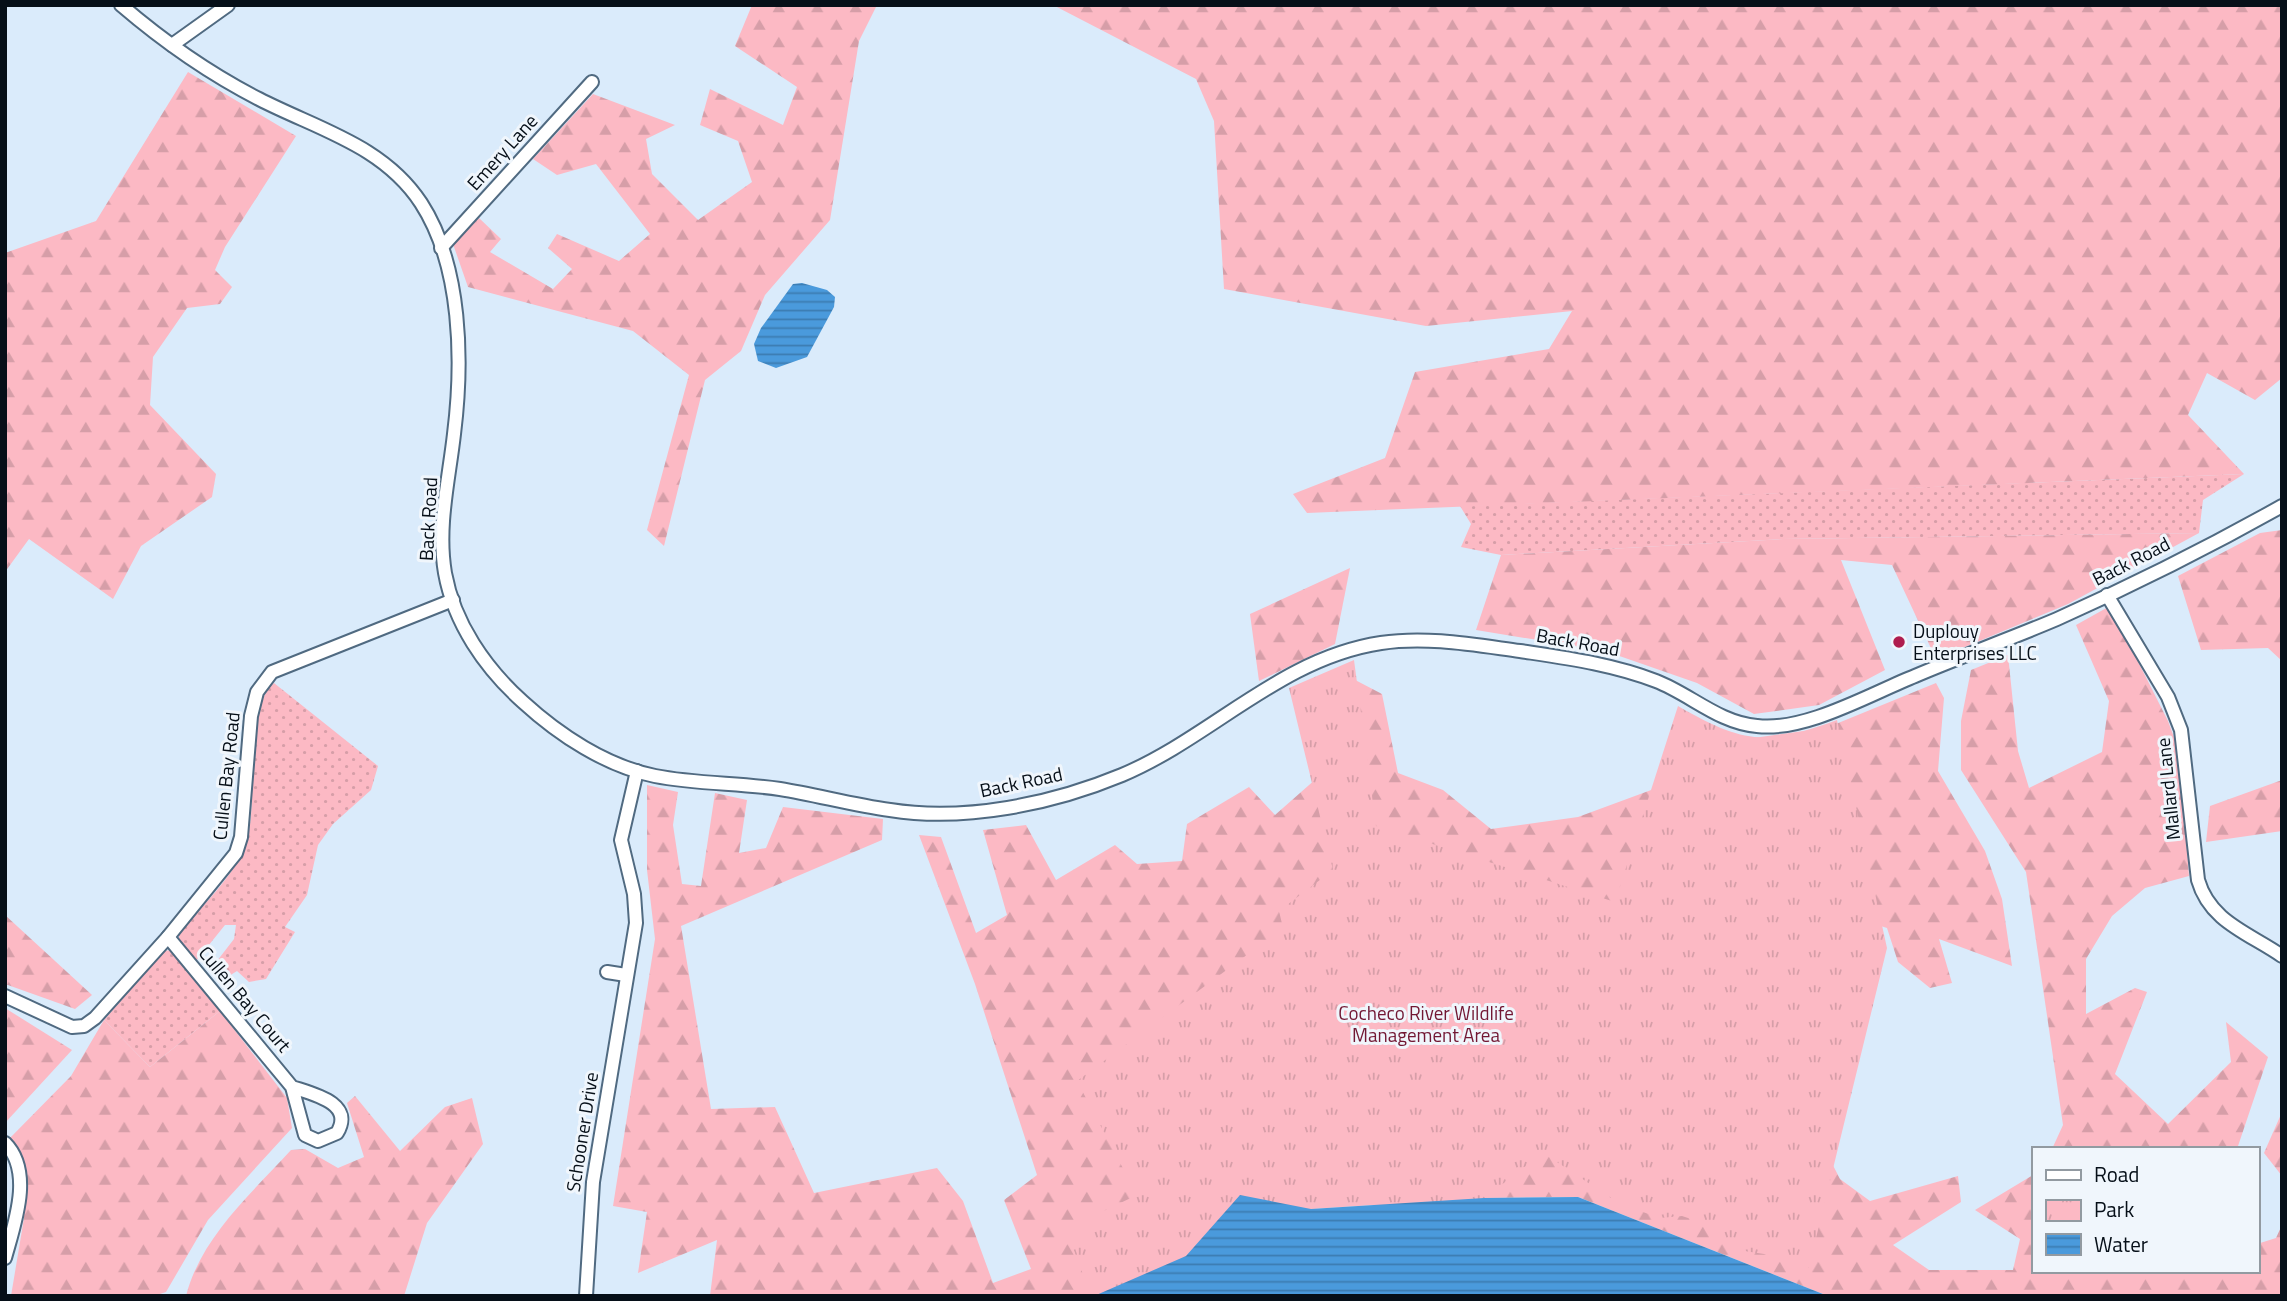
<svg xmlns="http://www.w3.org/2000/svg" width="2287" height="1301" font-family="'Titillium Web',sans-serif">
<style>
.grass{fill:url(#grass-dots)}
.forest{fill:url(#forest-firs)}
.park{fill:url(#park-tufts)}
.water{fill:url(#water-rules)}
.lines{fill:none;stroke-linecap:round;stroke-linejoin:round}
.minor-casing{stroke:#506a81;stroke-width:16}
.minor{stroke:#fff;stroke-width:12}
.poi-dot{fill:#af1d4e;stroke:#f0f6fc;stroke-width:2.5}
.labels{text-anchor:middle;stroke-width:6;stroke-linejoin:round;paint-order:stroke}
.street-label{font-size:19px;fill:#060f18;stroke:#f0f6fc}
.poi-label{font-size:19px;fill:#060f18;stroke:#f0f6fc;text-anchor:start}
.park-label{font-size:19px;fill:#721733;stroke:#f0f6fc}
</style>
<defs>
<pattern id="grass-dots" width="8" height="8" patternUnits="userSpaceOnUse" patternTransform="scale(1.75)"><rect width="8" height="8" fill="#fcb9c4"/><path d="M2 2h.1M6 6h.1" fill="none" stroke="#d69ea8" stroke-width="1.8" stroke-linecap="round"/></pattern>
<pattern id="forest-firs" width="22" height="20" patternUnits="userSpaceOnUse" patternTransform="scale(1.75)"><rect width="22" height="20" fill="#fcb9c4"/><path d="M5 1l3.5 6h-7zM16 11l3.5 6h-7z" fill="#d69ea8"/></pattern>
<pattern id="park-tufts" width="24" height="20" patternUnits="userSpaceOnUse" patternTransform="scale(1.75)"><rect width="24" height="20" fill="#fcb9c4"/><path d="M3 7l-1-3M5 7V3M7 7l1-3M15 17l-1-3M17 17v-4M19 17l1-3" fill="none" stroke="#d69ea8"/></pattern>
<pattern id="water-rules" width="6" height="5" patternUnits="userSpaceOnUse" patternTransform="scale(1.75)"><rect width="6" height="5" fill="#4a9adc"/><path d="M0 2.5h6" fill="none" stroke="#3c7cb1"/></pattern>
</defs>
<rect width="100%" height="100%" fill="#daebfb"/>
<g class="grass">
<path d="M 2244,474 L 2203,500 L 2199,533 L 1783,539 L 1501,555 L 1461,547 L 1471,524 L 1460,506 Z"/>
<path d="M 274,683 L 378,766 L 371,790 L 333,824 L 318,845 L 307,895 L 285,927 L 295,932 L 266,979 L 249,982 L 237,971 L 221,981 L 210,970 L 234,939 L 236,925 L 225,925 L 196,961 L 179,941 L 179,934 C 201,906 234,877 246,844 C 260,802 241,712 274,683 Z"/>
<path d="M 172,950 L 220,1011 L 150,1067 L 104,1020 L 164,951 Z"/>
</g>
<g class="forest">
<path d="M 752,5 L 877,5 L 859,41 L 830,220 L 765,295 L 741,351 L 705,380 L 664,546 L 647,530 L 689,375 L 633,331 L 468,287 L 453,244 L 479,218 L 501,239 L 490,252 L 553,289 L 572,269 L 548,248 L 557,234 L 619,261 L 650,234 L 596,164 L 557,175 L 533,159 L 593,94 L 675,125 L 646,139 L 652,174 L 698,220 L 752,182 L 738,141 L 700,125 L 710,89 L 783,125 L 797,87 L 735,46 Z"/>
<path d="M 1053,5 L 2282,5 L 2282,378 L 2255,400 L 2207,373 L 2188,415 L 2244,474 L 1307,513 L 1293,494 L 1385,458 L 1415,372 L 1549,349 L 1572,311 L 1426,326 L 1224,289 L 1214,121 L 1196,79 Z"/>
<path d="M 188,72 L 296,136 L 225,247 L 215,270 L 232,287 L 220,304 L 187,308 L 153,357 L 150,405 L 216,474 L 212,497 L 141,546 L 113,599 L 29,539 L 5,572 L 5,253 L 96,221 Z"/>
<path d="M 2282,530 L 2282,661 L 2268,648 L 2201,650 L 2178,576 L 2260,533 Z"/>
<path d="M 2199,533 L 2068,604 L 1936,659 L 1892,565 L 1841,560 L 1885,670 L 1819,705 L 1754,714 L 1697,683 L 1605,651 L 1476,630 L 1501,555 L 1783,539 Z"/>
<path d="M 1350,568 L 1335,644 L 1259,681 L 1250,614 Z"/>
<path d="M 2110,606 L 2168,721 L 2179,751 L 2189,876 L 2145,888 L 2112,916 L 2086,959 L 2086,1014 L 2135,988 L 2147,992 L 2115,1074 L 2168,1124 L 2231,1062 L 2226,1022 L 2268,1057 L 2237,1149 L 2052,1149 L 2063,1125 L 2026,872 L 1961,770 L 1961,721 L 1971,670 L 2008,655 L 2018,751 L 2029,788 L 2102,752 L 2109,701 L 2076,625 Z"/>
<path d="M 1338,671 L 1382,694 L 1398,773 L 1443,790 L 1491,829 L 1578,817 L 1681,779 L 1739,740 L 1826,728 L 1936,683 L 1944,698 L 1938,771 L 1985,851 L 2002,899 L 2012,966 L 1939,939 L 1952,983 L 1930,988 L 1898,962 L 1887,928 L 1760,888 L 1818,1136 L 1840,1179 L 1870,1201 L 1958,1176 L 1961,1202 L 1893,1245 L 1929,1270 L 2013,1270 L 2020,1239 L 1975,1210 L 2033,1175 L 2033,1271 L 2257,1271 L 2257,1244 L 2276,1238 L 2282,1225 L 2282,1296 L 1828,1296 L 1578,1197 L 1484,1198 L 1311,1209 L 1240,1195 L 1094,1296 L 710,1296 L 717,1240 L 638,1273 L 647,1212 L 613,1206 L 655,939 L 647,870 L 647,785 L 678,792 L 673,825 L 682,884 L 701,886 L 715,793 L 747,800 L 739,853 L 766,848 L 783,807 L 883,819 L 882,840 L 681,926 L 711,1109 L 775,1107 L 814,1193 L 937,1168 L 963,1201 L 993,1283 L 1031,1269 L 1004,1200 L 1037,1175 L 975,984 L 919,835 L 941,837 L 976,933 L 1007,915 L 983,830 L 1026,825 L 1056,880 L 1115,845 L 1137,864 L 1182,861 L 1187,824 L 1249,787 L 1275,815 L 1317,778 Z"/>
<path d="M 2282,780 L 2282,831 L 2206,842 L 2210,806 Z"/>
<path d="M 5,915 L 92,995 L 75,1009 L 5,984 Z"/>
<path d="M 5,1008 L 72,1050 L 5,1123 Z"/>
<path d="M 220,1011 L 287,1098 L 292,1128 L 208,1220 L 166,1292 L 154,1296 L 11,1296 L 24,1218 L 22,1167 L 9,1139 L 71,1076 L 104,1020 L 150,1067 Z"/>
<path d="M 355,1096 L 400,1151 L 445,1107 L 472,1098 L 483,1144 L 427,1223 L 404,1296 L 186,1296 C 201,1237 251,1194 291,1150 L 305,1149 L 338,1168 L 364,1157 L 347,1103 Z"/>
<path d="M 2282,1112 L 2282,1176 L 2264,1153 Z"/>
</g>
<path class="park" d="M 1354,660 L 1376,826 L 1615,902 L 1678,706 C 1744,744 1766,746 1837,720 L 1887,948 L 1807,1275 L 1764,1254 L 1738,1250 L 1697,1221 L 1682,1216 L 1660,1218 L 1620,1204 L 1548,1156 L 1540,1155 L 1482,1200 L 1396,1211 L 1372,1205 L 1343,1204 L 1281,1214 L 1239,1225 L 1136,1296 L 1091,1296 L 1066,1229 L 1137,1195 L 1077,1081 L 1283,928 L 1279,911 L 1333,870 L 1289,688 Z"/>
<g class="water">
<path d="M 802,283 L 827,290 L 835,297 L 834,307 L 807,357 L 776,368 L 758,361 L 754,344 L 761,328 L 793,284 Z"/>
<path d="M 1240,1195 L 1311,1209 L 1484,1198 L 1578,1197 L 1828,1296 L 1094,1296 L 1186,1256 Z"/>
</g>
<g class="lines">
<g class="minor-casing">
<g id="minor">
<path d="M 121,5 C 163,41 210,74 259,99 C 317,129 383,145 421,203 C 462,266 463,362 454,434 C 449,479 437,527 445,573 C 454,623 485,668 523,702 C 559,735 606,766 655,776 C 696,784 739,783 780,789 C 817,795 853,805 890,810 C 965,822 1052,804 1122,775 C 1212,737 1281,658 1381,643 C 1427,636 1475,645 1520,651 C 1566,658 1612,664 1656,681 C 1690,694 1719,723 1757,726 C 1805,732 1870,694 1915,676 C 1962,656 2010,639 2057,619 C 2133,585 2209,547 2282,506"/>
<path d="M 172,45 L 228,5"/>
<path d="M 441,248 L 592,82"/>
<path d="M 2107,595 L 2168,697 L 2181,730 L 2198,880 C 2210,922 2249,933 2282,956"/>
<path d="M 168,937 L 292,1087 L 305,1135 L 318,1141 L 337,1133 C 355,1103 313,1094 292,1087"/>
<path d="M 607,972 L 626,975"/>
<path d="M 5,996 L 72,1027 L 84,1026 L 95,1018 L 168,937 L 236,853 L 241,837 L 251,716 L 257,692 L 272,672 L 453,600"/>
<path d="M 5,1143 C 34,1172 14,1225 5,1258"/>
<path d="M 586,1296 L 593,1182 L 636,923 L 634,894 L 621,840 L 637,771"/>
</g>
</g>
<use href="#minor" class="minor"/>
</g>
<circle class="poi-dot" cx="1899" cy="642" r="7"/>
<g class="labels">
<g class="street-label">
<text transform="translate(502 152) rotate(-48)" y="7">Emery Lane</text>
<text transform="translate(428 519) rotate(-87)" y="7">Back Road</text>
<text transform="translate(2131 561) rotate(-27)" y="7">Back Road</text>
<text transform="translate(1578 642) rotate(10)" y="7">Back Road</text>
<text transform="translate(226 776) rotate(-84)" y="7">Cullen Bay Road</text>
<text transform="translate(1021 782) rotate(-12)" y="7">Back Road</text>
<text transform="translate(2168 789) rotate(-96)" y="7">Mallard Lane</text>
<text transform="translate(245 999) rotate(50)" y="7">Cullen Bay Court</text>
<text transform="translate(582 1132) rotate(-81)" y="7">Schooner Drive</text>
</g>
<g class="poi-label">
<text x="1913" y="638">Duplouy<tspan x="1913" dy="22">Enterprises LLC</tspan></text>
</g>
<g class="park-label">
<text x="1426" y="1020">Cocheco River Wildlife<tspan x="1426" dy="22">Management Area</tspan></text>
</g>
</g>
<rect width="2287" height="1301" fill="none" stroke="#060f18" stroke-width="14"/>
<rect x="2032" y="1147" width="228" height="126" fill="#f0f6fc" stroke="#929aa1" stroke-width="2"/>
<rect x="2046" y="1170" width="35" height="10" fill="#ffffff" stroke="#929aa1" stroke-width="2"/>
<text x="2094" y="1182" font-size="21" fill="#060f18">Road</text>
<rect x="2046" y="1200" width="35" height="21" fill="url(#park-tufts)" stroke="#929aa1" stroke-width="2"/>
<text x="2094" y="1217" font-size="21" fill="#060f18">Park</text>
<rect x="2046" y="1234" width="35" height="21" fill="url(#water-rules)" stroke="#929aa1" stroke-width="2"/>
<text x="2094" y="1252" font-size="21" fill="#060f18">Water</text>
</svg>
